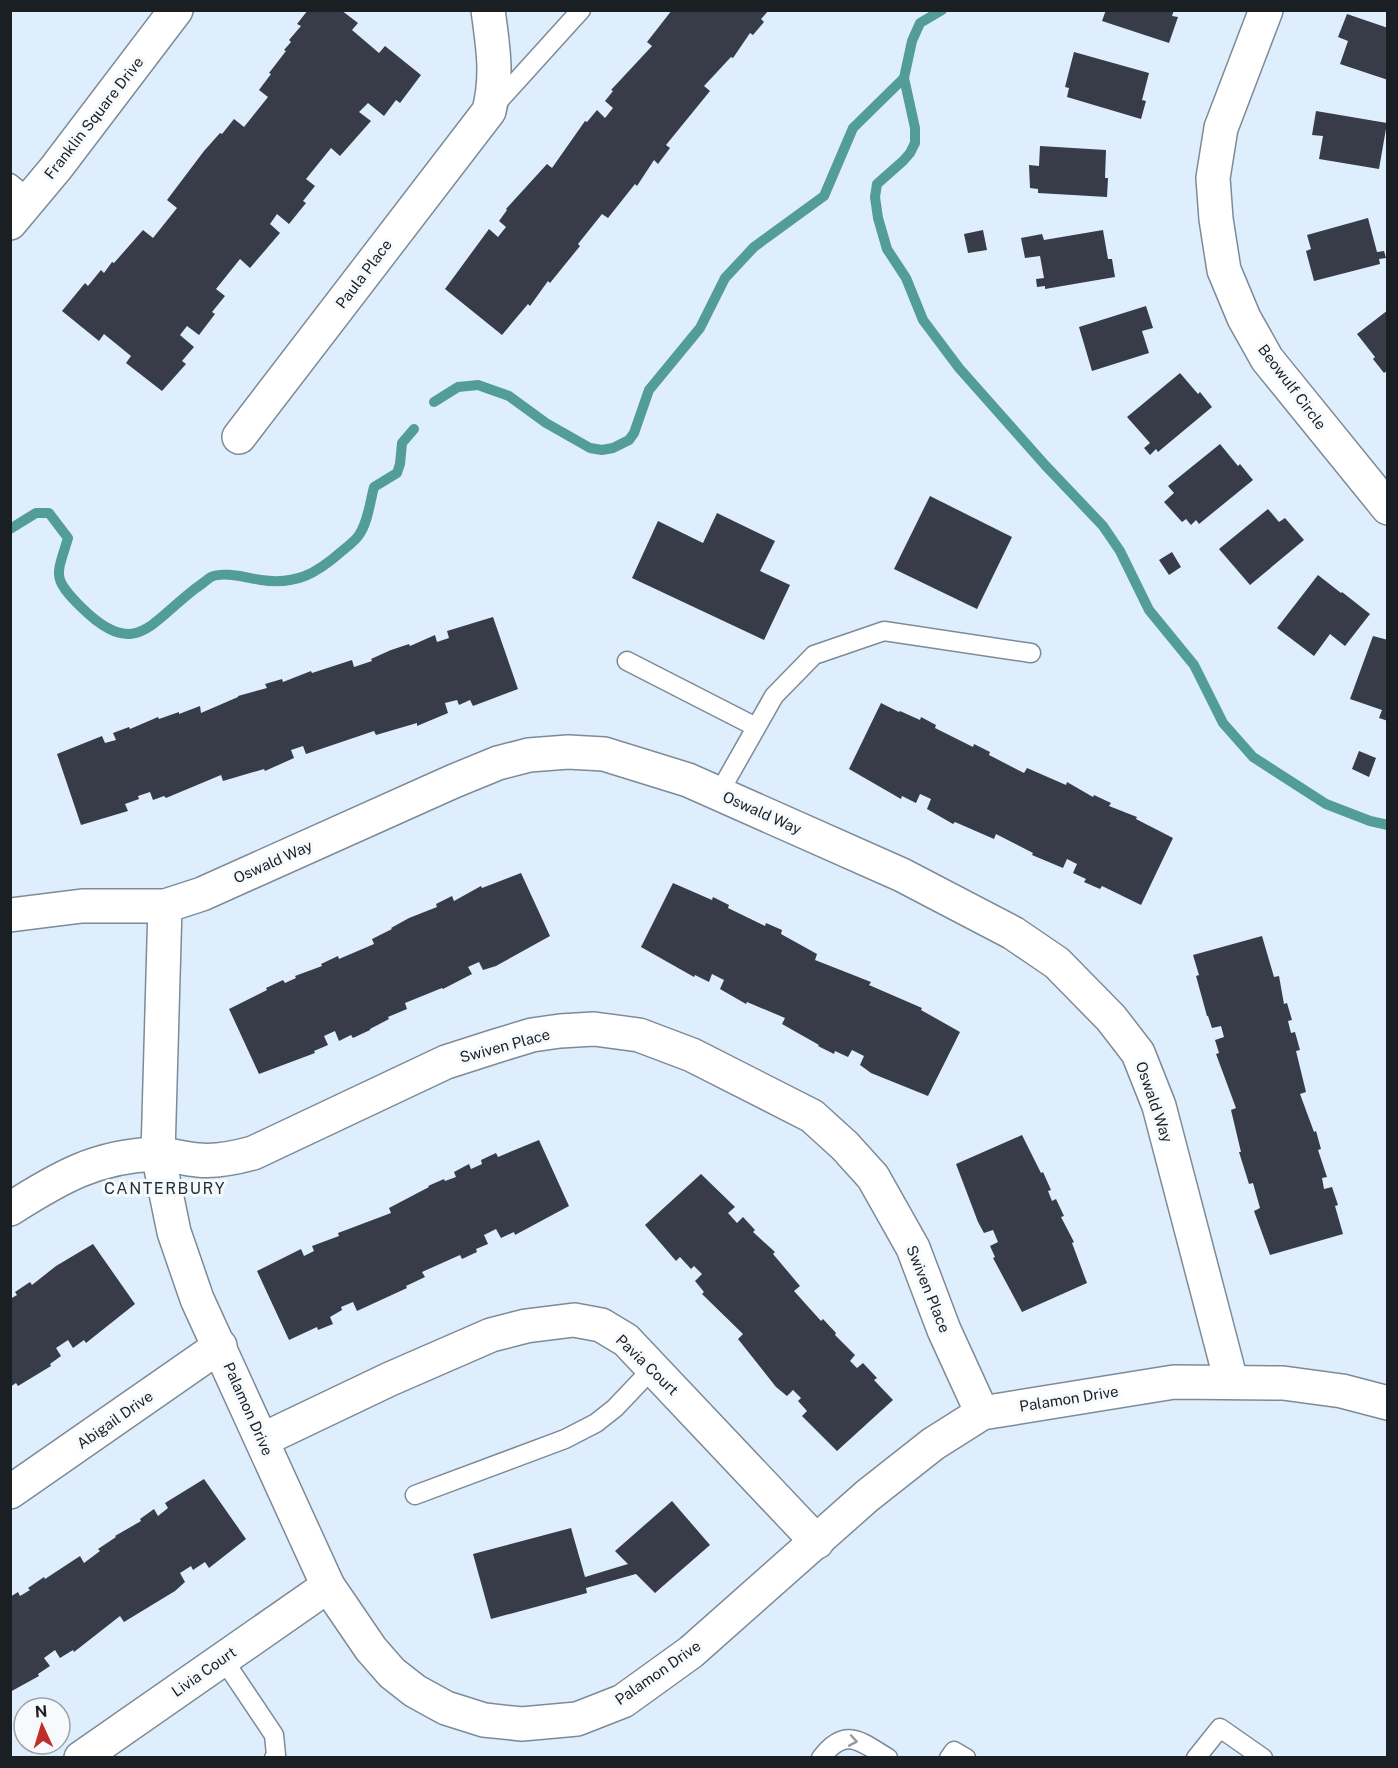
<svg xmlns="http://www.w3.org/2000/svg" width="1398" height="1768" font-family="'Public Sans',sans-serif">
<style>
.lines{fill:none;stroke-linecap:round;stroke-linejoin:round}
.stream{stroke:#529d95;stroke-width:10}
.building{fill:#383c49}
.service-casing{stroke:#7d8b97;stroke-width:21}
.minor-casing{stroke:#7d8b97;stroke-width:36}
.tertiary-casing{stroke:#7d8b97;stroke-width:36}
.service{stroke:#fff;stroke-width:18}
.minor{stroke:#fff;stroke-width:33}
.tertiary{stroke:#fff;stroke-width:33}
.oneway{stroke:#989a9c}
.labels{text-anchor:middle;stroke-width:6;stroke-linejoin:round;paint-order:stroke}
.street-label{font-size:15px;fill:#1a1f24;stroke:#f7fafd}
.neighbourhood-label{font-size:16px;letter-spacing:1.5px;fill:#222e38;stroke:#f7fafd}
</style>
<rect width="100%" height="100%" fill="#dfeefc"/>
<g class="lines">
<g class="stream">
<path d="M 942,10 L 920,23 L 912,41 L 904,78 L 915,128 L 915,143 L 910,153 L 903,161 L 877,184 L 875,197 L 878,218 L 887,249 L 906,278 L 923,320 L 959,368 L 1045,465 L 1103,526 L 1120,551 L 1149,610 L 1194,665 L 1223,723 L 1253,757 L 1326,804 L 1370,821 L 1388,825"/>
<path d="M 434,402 L 458,387 L 478,385 L 509,396 L 546,423 L 590,448 L 602,450 L 613,448 L 629,440 L 634,433 L 649,390 L 700,328 L 725,278 L 754,247 L 824,196 L 853,128 L 904,78"/>
<path d="M 10,529 L 36,513 L 49,513 L 68,538 C 57,575 51,577 80,606 C 135,661 149,624 196,588 C 201,585 206,580 211,577 C 224,571 247,578 261,580 C 296,585 316,574 342,551 C 348,546 355,541 359,535 C 368,522 370,502 374,487 L 397,473 L 400,464 L 402,443 L 414,429"/>
</g>
</g>
<g class="building">
<path d="M 308,10 L 341,10 L 358,23 L 352,30 L 379,53 L 385,46 L 421,75 L 400,103 L 396,100 L 384,116 L 368,103 L 359,112 L 371,121 L 340,156 L 331,148 L 306,179 L 315,186 L 303,201 L 306,203 L 289,224 L 277,214 L 270,224 L 280,233 L 250,268 L 240,259 L 216,289 L 225,296 L 212,312 L 215,314 L 199,335 L 187,326 L 180,335 L 194,347 L 182,361 L 186,364 L 162,391 L 126,363 L 131,356 L 104,334 L 99,341 L 62,311 L 85,283 L 88,286 L 101,270 L 104,273 L 112,262 L 114,263 L 143,230 L 153,238 L 177,208 L 167,200 L 204,151 L 220,133 L 222,134 L 234,119 L 244,127 L 268,97 L 259,90 L 271,74 L 269,73 L 286,51 L 284,50 L 291,42 L 289,40 L 301,26 L 297,24 Z"/>
<path d="M 672,10 L 769,10 L 761,19 L 764,22 L 753,35 L 750,33 L 733,58 L 731,57 L 704,86 L 710,91 L 666,145 L 670,148 L 658,164 L 654,160 L 637,186 L 635,184 L 608,218 L 602,214 L 578,244 L 580,246 L 550,283 L 548,281 L 530,306 L 528,304 L 502,335 L 445,289 L 489,229 L 498,237 L 506,227 L 499,221 L 507,210 L 506,209 L 547,164 L 552,168 L 585,121 L 587,122 L 597,110 L 605,118 L 613,108 L 605,101 L 613,91 L 611,90 L 652,46 L 647,42 Z"/>
<path d="M 1106,10 L 1174,10 L 1172,16 L 1178,17 L 1169,43 L 1102,21 Z"/>
<path d="M 1347,14 L 1388,28 L 1388,80 L 1340,64 L 1348,41 L 1338,37 Z"/>
<path d="M 1074,52 L 1149,73 L 1142,100 L 1146,101 L 1141,119 L 1067,97 L 1069,88 L 1065,87 Z"/>
<path d="M 1316,111 L 1387,123 L 1379,169 L 1319,159 L 1323,136 L 1312,135 Z"/>
<path d="M 1040,146 L 1106,150 L 1105,178 L 1108,178 L 1107,197 L 1038,193 L 1038,189 L 1030,188 L 1029,165 L 1039,166 Z"/>
<path d="M 1368,218 L 1377,252 L 1384,251 L 1386,258 L 1379,259 L 1380,264 L 1314,281 L 1306,251 L 1311,249 L 1307,235 Z"/>
<path d="M 983,230 L 987,250 L 968,253 L 964,234 Z"/>
<path d="M 1103,230 L 1108,259 L 1112,259 L 1115,277 L 1045,289 L 1045,286 L 1037,287 L 1036,279 L 1044,278 L 1040,256 L 1025,258 L 1021,238 L 1042,234 L 1044,240 Z"/>
<path d="M 1146,306 L 1153,328 L 1142,331 L 1149,353 L 1092,371 L 1079,327 Z"/>
<path d="M 1388,310 L 1388,370 L 1384,373 L 1373,359 L 1375,357 L 1357,334 Z"/>
<path d="M 1180,373 L 1198,394 L 1200,392 L 1212,407 L 1158,452 L 1156,449 L 1150,455 L 1144,448 L 1150,443 L 1127,417 Z"/>
<path d="M 1220,444 L 1238,466 L 1240,464 L 1253,480 L 1199,524 L 1196,520 L 1191,525 L 1186,519 L 1182,522 L 1164,502 L 1174,493 L 1168,486 Z"/>
<path d="M 930,496 L 1012,537 L 977,609 L 894,569 Z"/>
<path d="M 1268,509 L 1279,522 L 1285,518 L 1304,540 L 1250,585 L 1219,549 Z"/>
<path d="M 717,513 L 775,541 L 760,571 L 790,585 L 764,640 L 632,578 L 658,521 L 703,543 Z"/>
<path d="M 1172,552 L 1181,567 L 1169,575 L 1159,560 Z"/>
<path d="M 1318,575 L 1341,593 L 1342,592 L 1370,614 L 1345,646 L 1330,634 L 1314,656 L 1277,628 Z"/>
<path d="M 493,617 L 518,689 L 473,706 L 470,700 L 459,705 L 457,700 L 445,703 L 448,713 L 417,726 L 417,723 L 376,735 L 374,731 L 306,754 L 303,746 L 291,750 L 294,758 L 265,771 L 264,769 L 223,781 L 221,775 L 166,798 L 164,796 L 153,800 L 150,792 L 138,796 L 139,799 L 125,804 L 128,811 L 81,825 L 57,754 L 102,736 L 105,743 L 116,740 L 113,733 L 129,727 L 130,729 L 158,717 L 159,719 L 179,712 L 179,714 L 200,706 L 201,713 L 238,697 L 238,696 L 267,688 L 265,684 L 282,679 L 283,682 L 311,671 L 312,673 L 352,660 L 354,667 L 372,661 L 371,659 L 391,650 L 409,644 L 410,646 L 435,635 L 437,642 L 449,638 L 447,631 Z"/>
<path d="M 1373,636 L 1388,640 L 1388,721 L 1379,718 L 1382,710 L 1350,699 Z"/>
<path d="M 881,703 L 899,712 L 900,711 L 920,720 L 921,717 L 936,725 L 935,728 L 973,747 L 974,744 L 990,752 L 989,755 L 1024,773 L 1027,768 L 1066,785 L 1067,782 L 1093,797 L 1094,795 L 1111,803 L 1109,806 L 1137,817 L 1136,819 L 1173,838 L 1141,905 L 1102,886 L 1100,889 L 1084,882 L 1086,879 L 1073,873 L 1077,864 L 1067,859 L 1063,868 L 1032,855 L 1033,853 L 996,834 L 994,839 L 955,822 L 953,824 L 927,809 L 931,799 L 920,794 L 916,803 L 902,796 L 901,799 L 849,769 Z"/>
<path d="M 1359,751 L 1376,758 L 1369,777 L 1352,769 Z"/>
<path d="M 521,873 L 550,936 L 496,966 L 483,970 L 479,962 L 468,967 L 472,974 L 443,989 L 442,988 L 405,1003 L 407,1009 L 388,1017 L 389,1019 L 370,1029 L 370,1030 L 353,1038 L 351,1035 L 339,1041 L 335,1031 L 324,1036 L 328,1045 L 314,1051 L 315,1053 L 259,1074 L 229,1009 L 267,990 L 266,988 L 283,980 L 285,983 L 296,978 L 295,976 L 322,966 L 321,964 L 338,956 L 339,959 L 374,944 L 372,939 L 392,929 L 391,928 L 409,918 L 437,907 L 436,904 L 452,896 L 454,901 L 481,886 L 482,888 Z"/>
<path d="M 673,883 L 712,900 L 713,897 L 729,905 L 728,908 L 765,926 L 766,923 L 782,930 L 781,934 L 817,954 L 815,960 L 871,982 L 869,985 L 922,1008 L 921,1010 L 960,1032 L 928,1096 L 871,1073 L 860,1065 L 864,1056 L 852,1050 L 848,1057 L 835,1051 L 834,1054 L 818,1046 L 819,1045 L 782,1024 L 785,1018 L 747,1002 L 746,1004 L 720,989 L 724,980 L 712,974 L 709,982 L 695,975 L 694,977 L 641,947 Z"/>
<path d="M 1262,936 L 1274,977 L 1279,976 L 1284,1004 L 1287,1003 L 1292,1020 L 1288,1021 L 1291,1033 L 1295,1032 L 1300,1050 L 1296,1051 L 1306,1092 L 1300,1094 L 1314,1132 L 1316,1131 L 1321,1149 L 1318,1150 L 1327,1177 L 1322,1178 L 1324,1189 L 1332,1187 L 1338,1205 L 1335,1206 L 1343,1234 L 1270,1255 L 1254,1211 L 1260,1208 L 1253,1183 L 1249,1184 L 1239,1152 L 1241,1152 L 1231,1110 L 1236,1108 L 1216,1054 L 1219,1053 L 1215,1040 L 1224,1037 L 1221,1026 L 1212,1028 L 1208,1016 L 1207,1016 L 1196,976 L 1199,975 L 1193,955 Z"/>
<path d="M 1022,1135 L 1041,1173 L 1043,1172 L 1051,1190 L 1048,1191 L 1052,1201 L 1056,1199 L 1064,1216 L 1061,1217 L 1074,1242 L 1072,1243 L 1087,1283 L 1022,1312 L 993,1258 L 995,1257 L 990,1246 L 998,1242 L 993,1230 L 984,1233 L 978,1222 L 956,1164 Z"/>
<path d="M 539,1140 L 569,1206 L 515,1235 L 514,1232 L 501,1238 L 496,1229 L 484,1235 L 488,1244 L 476,1249 L 477,1252 L 462,1259 L 460,1255 L 422,1272 L 425,1277 L 406,1286 L 407,1288 L 357,1311 L 353,1302 L 341,1307 L 342,1310 L 330,1317 L 333,1324 L 318,1330 L 317,1327 L 289,1340 L 257,1271 L 301,1249 L 304,1256 L 314,1251 L 312,1246 L 339,1236 L 338,1233 L 391,1213 L 389,1208 L 429,1187 L 428,1186 L 444,1179 L 445,1181 L 456,1177 L 454,1172 L 469,1164 L 471,1169 L 482,1164 L 481,1160 L 496,1153 L 498,1157 Z"/>
<path d="M 701,1174 L 735,1207 L 728,1213 L 737,1223 L 743,1217 L 755,1230 L 753,1232 L 775,1252 L 773,1254 L 800,1286 L 794,1291 L 821,1321 L 823,1319 L 836,1333 L 835,1335 L 855,1355 L 850,1361 L 857,1368 L 863,1363 L 877,1378 L 874,1380 L 893,1400 L 837,1451 L 802,1416 L 807,1411 L 798,1401 L 801,1398 L 793,1390 L 787,1396 L 776,1387 L 738,1339 L 743,1334 L 702,1294 L 704,1292 L 695,1281 L 702,1274 L 694,1266 L 691,1269 L 680,1257 L 676,1261 L 645,1225 Z"/>
<path d="M 93,1244 L 135,1304 L 86,1343 L 84,1340 L 73,1348 L 68,1340 L 56,1348 L 61,1356 L 50,1364 L 51,1366 L 18,1386 L 16,1383 L 10,1387 L 10,1299 L 17,1295 L 15,1292 L 30,1282 L 32,1285 L 56,1266 Z"/>
<path d="M 204,1479 L 246,1539 L 209,1568 L 205,1562 L 193,1570 L 191,1566 L 180,1573 L 185,1582 L 175,1591 L 124,1622 L 120,1616 L 74,1652 L 73,1650 L 60,1658 L 55,1650 L 44,1658 L 50,1666 L 38,1674 L 39,1676 L 10,1692 L 10,1597 L 18,1592 L 20,1596 L 30,1590 L 28,1588 L 44,1577 L 45,1579 L 80,1556 L 84,1563 L 100,1551 L 98,1549 L 116,1537 L 115,1536 L 141,1521 L 140,1519 L 154,1509 L 158,1516 L 168,1508 L 165,1503 Z"/>
<path d="M 672,1501 L 710,1545 L 655,1593 L 636,1574 L 586,1588 L 587,1593 L 491,1619 L 473,1554 L 571,1528 L 585,1577 L 628,1564 L 615,1551 Z"/>
</g>
<g class="lines">
<g class="service-casing">
<g id="service">
<path d="M 494,106 L 581,10"/>
<path d="M 10,183 L 31,200"/>
<path d="M 627,661 L 756,727"/>
<path d="M 719,793 L 774,696 L 814,655 L 884,631 L 1031,653"/>
<path d="M 415,1495 L 565,1439 L 596,1423 L 615,1408 L 653,1368"/>
<path d="M 223,1659 L 274,1735 L 276,1755 L 274,1758"/>
<path d="M 821,1758 C 845,1726 860,1741 888,1758"/>
<path d="M 949,1758 L 954,1751 L 966,1758"/>
<path d="M 1196,1758 L 1220,1728 L 1263,1758"/>
</g>
</g>
<g class="minor-casing">
<g id="minor">
<path d="M 1266,10 L 1221,128 L 1213,178 L 1216,219 L 1224,270 L 1244,318 L 1267,359 L 1388,508"/>
<path d="M 239,437 L 489,111 C 498,75 493,47 488,10"/>
<path d="M 165,906 L 158,1154 L 174,1232 L 197,1299 L 328,1586 L 371,1649 L 392,1673 L 415,1691 L 446,1708 L 484,1720 L 522,1724 L 577,1719 L 623,1701 L 691,1652 L 867,1496 L 933,1444 L 982,1413 L 1174,1382 L 1283,1383 L 1342,1391 L 1388,1403"/>
<path d="M 10,915 L 82,906 L 165,906 L 202,894 L 454,781 L 498,763 L 529,755 L 568,752 L 604,754 L 688,780 L 902,875 L 1013,933 L 1057,963 L 1111,1018 L 1138,1053 L 1159,1106 L 1231,1381"/>
<path d="M 10,1209 C 59,1178 96,1156 156,1154 C 170,1154 184,1159 198,1160 C 217,1162 235,1158 253,1153 L 446,1062 L 496,1046 L 532,1035 L 560,1031 L 594,1029 L 639,1035 L 692,1055 L 812,1116 L 845,1146 L 873,1177 L 913,1248 L 944,1330 L 982,1413"/>
<path d="M 262,1440 L 390,1379 L 491,1335 L 526,1326 L 574,1320 L 601,1325 L 626,1340 L 817,1542"/>
<path d="M 10,1492 L 220,1346"/>
<path d="M 81,1758 L 328,1586"/>
</g>
</g>
<g class="tertiary-casing">
<path id="tertiary" d="M 10,223 L 56,168 L 176,10"/>
</g>
<use href="#service" class="service"/>
<use href="#minor" class="minor"/>
<use href="#tertiary" class="tertiary"/>
</g>
<defs><path id="oneway-chevron" d="M-2-3.5L2.5 0L-2 3.5" fill="none" stroke-width="1.6" stroke-linecap="round" stroke-linejoin="round" transform="scale(1.5)"/></defs>
<use class="oneway" href="#oneway-chevron" transform="translate(853 1741) rotate(10)"/>
<g class="labels">
<g class="street-label">
<text transform="translate(94 118) rotate(-52)" y="5">Franklin Square Drive</text>
<text transform="translate(364 274) rotate(-53)" y="5">Paula Place</text>
<text transform="translate(1292 387) rotate(53)" y="5">Beowulf Circle</text>
<text transform="translate(762 813) rotate(24)" y="5">Oswald Way</text>
<text transform="translate(273 862) rotate(-24)" y="5">Oswald Way</text>
<text transform="translate(505 1046) rotate(-15)" y="5">Swiven Place</text>
<text transform="translate(1154 1102) rotate(71)" y="5">Oswald Way</text>
<text transform="translate(928 1289) rotate(68)" y="5">Swiven Place</text>
<text transform="translate(647 1365) rotate(44)" y="5">Pavia Court</text>
<text transform="translate(1069 1399) rotate(-9)" y="5">Palamon Drive</text>
<text transform="translate(248 1409) rotate(66)" y="5">Palamon Drive</text>
<text transform="translate(115 1420) rotate(-35)" y="5">Abigail Drive</text>
<text transform="translate(204 1672) rotate(-35)" y="5">Livia Court</text>
<text transform="translate(658 1673) rotate(-35)" y="5">Palamon Drive</text>
</g>
<g class="neighbourhood-label">
<text x="165" y="1194">CANTERBURY</text>
</g>
</g>
<rect width="1398" height="1768" fill="none" stroke="#1a1f24" stroke-width="24"/>
<g transform="translate(42 1726) rotate(356)"><circle r="28" fill="#f7fafd" stroke="#9fa2a6" stroke-width="1.5"/>
<path d="M0-4.5L10 22L0 15L-10 22Z" fill="#bd2f28"/>
<text y="-9" font-size="16" font-weight="bold" text-anchor="middle" fill="#1a1f24">N</text>
</g>
</svg>
